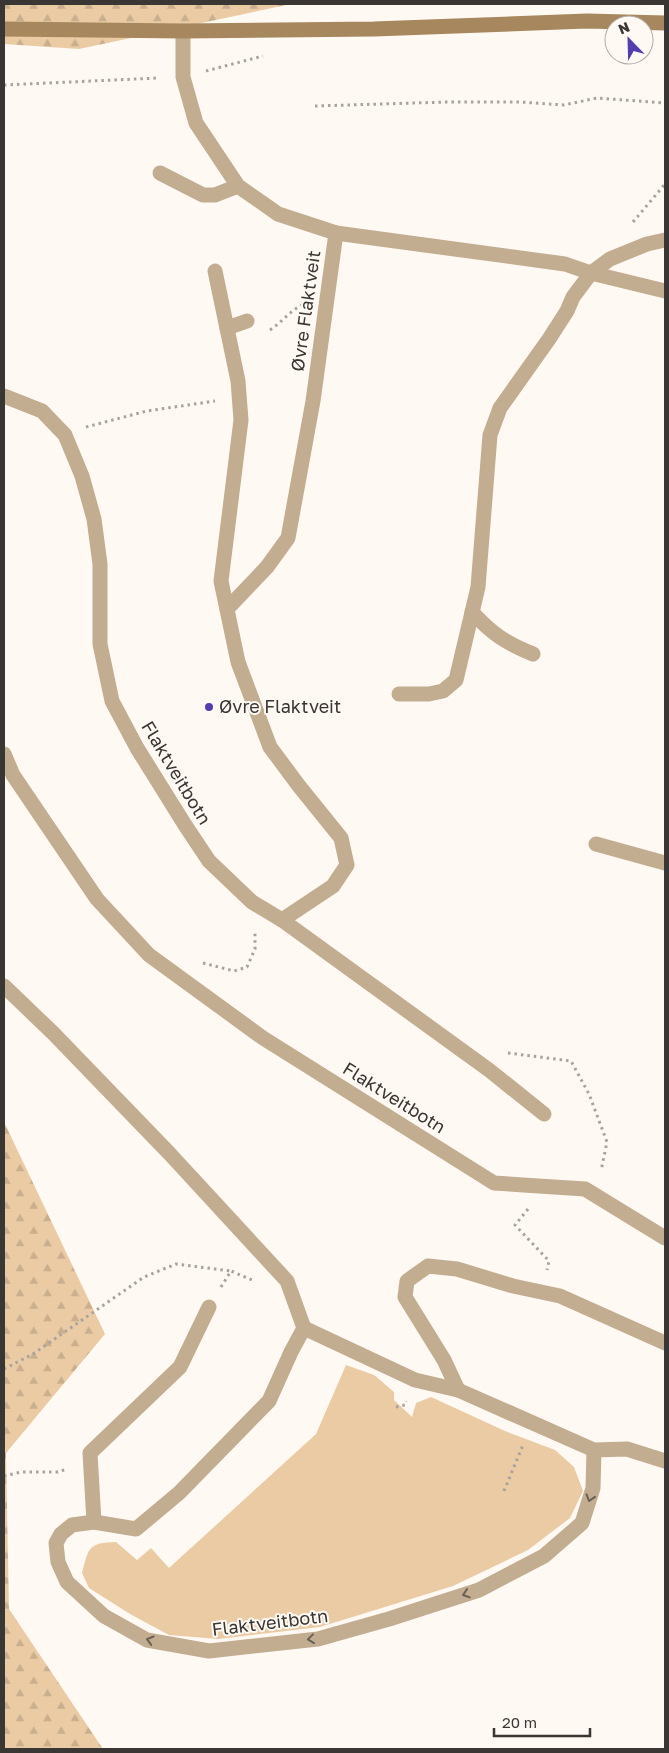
<svg xmlns="http://www.w3.org/2000/svg" width="669" height="1753" font-family="'Golos Text',sans-serif">
<style>
.grass{fill:#eacba4}
.forest{fill:url(#forest-firs)}
.lines{fill:none;stroke-linecap:round;stroke-linejoin:round}
.path{stroke:#a8a39f;stroke-width:3;stroke-dasharray:2.5 4;stroke-linecap:butt}
.lane{stroke:#c3ad91;stroke-width:15}
.street{stroke:#c3ad91;stroke-width:15}
.secondary{stroke:#a7875d;stroke-width:15}
.oneway{stroke:#696054}
.poi-dot{fill:#533bb3;stroke:#fff9f3;stroke-width:2}
.labels{text-anchor:middle;stroke-width:4;stroke-linejoin:round;paint-order:stroke}
.street-label{font-size:18px;fill:#393633;stroke:#fff9f3}
.poi-label{font-size:18px;fill:#393633;stroke:#fff9f3;text-anchor:start}
</style>
<defs>
<pattern id="forest-firs" width="22" height="20" patternUnits="userSpaceOnUse" patternTransform="scale(1.25)"><rect width="22" height="20" fill="#eacba4"/><path d="M5 1l3.5 6h-7zM16 11l3.5 6h-7z" fill="#c9af8e"/></pattern>
</defs>
<rect width="100%" height="100%" fill="#fff9f3"/>
<path class="grass" d="M 346,1365 L 374,1375 L 394,1392 L 394,1400 L 412,1417 L 416,1403 L 431,1397 L 505,1431 L 555,1450 L 574,1467 L 583,1491 L 570,1518 L 528,1550 L 453,1586 L 320,1627 L 218,1639 L 169,1635 L 130,1614 L 89,1588 L 82,1573 C 89,1547 88,1543 116,1542 L 137,1560 L 151,1548 L 169,1568 L 316,1434 Z"/>
<g class="forest">
<path d="M 4,4 L 291,4 L 79,49 L 4,44 Z"/>
<path d="M 4,1122 L 105,1334 L 6,1453 L 9,1609 L 103,1749 L 4,1749 Z"/>
</g>
<g class="lines">
<g class="path">
<path d="M 206,71 L 263,56"/>
<path d="M 4,85 L 158,78"/>
<path d="M 315,106 L 447,102 L 520,102 L 564,105 L 597,98 L 665,103"/>
<path d="M 633,222 L 665,184"/>
<path d="M 270,330 C 282,322 290,311 302,305"/>
<path d="M 86,427 L 147,411 L 215,401"/>
<path d="M 203,963 L 234,971 L 247,967 L 255,949 L 255,933"/>
<path d="M 508,1053 L 571,1061 L 589,1094 L 607,1142 L 601,1171"/>
<path d="M 528,1209 L 515,1225 L 549,1261 L 547,1270"/>
<path d="M 221,1287 L 231,1271 L 252,1280"/>
<path d="M 4,1369 L 33,1354 L 144,1277 L 176,1264 L 231,1271"/>
<path d="M 396,1407 L 405,1405 L 406,1401"/>
<path d="M 4,1476 L 21,1472 L 58,1472 L 67,1469"/>
<path d="M 504,1491 L 523,1445"/>
</g>
<g class="lane">
<path d="M 160,173 L 203,195 L 215,195 L 238,186"/>
<path d="M 227,328 L 247,321"/>
<path d="M 472,612 C 492,634 506,643 533,654"/>
<path d="M 399,694 L 429,694 L 443,691 L 456,680 L 478,587 L 490,435 L 500,408 L 549,339 L 567,311 L 573,297 L 591,273 L 610,259 L 647,244 L 665,240"/>
<path d="M 94,1522 L 90,1453 L 180,1367 L 209,1307"/>
</g>
<g class="street">
<path d="M 183,31 L 183,77 L 196,123 L 238,186 L 278,214 L 336,233 L 565,264 L 591,273 L 665,291"/>
<path d="M 215,271 L 238,381 L 241,420 L 221,581 L 238,662 L 270,747 L 299,786 L 341,838 L 347,865 L 333,886 L 282,920"/>
<path d="M 4,396 L 42,411 L 65,435 L 82,476 L 94,519 L 100,564 L 100,644 L 112,701 L 137,748 L 185,825 L 209,861 L 252,902 L 282,920 L 489,1070 L 544,1114"/>
<path d="M 227,609 L 267,567 L 288,538 L 313,401 L 336,233"/>
<path d="M 4,754 L 13,775 L 97,899 L 149,955 L 263,1038 L 494,1183 L 585,1189 L 665,1238"/>
<path d="M 596,844 L 665,863"/>
<path d="M 4,986 L 53,1033 L 169,1153 L 287,1281 L 304,1328 L 415,1380 L 458,1390 L 594,1450 L 627,1449 L 665,1461"/>
<path d="M 304,1328 L 291,1352 L 269,1401 L 179,1493 L 136,1529 L 94,1522 L 72,1525 L 61,1534 L 56,1543 L 58,1562 L 67,1582 L 104,1616 L 147,1640 L 209,1651 L 318,1639 L 389,1619 L 479,1590 L 544,1556 L 582,1523 L 593,1488 L 594,1450"/>
<path d="M 458,1390 L 444,1360 L 405,1297 L 407,1281 L 428,1266 L 457,1269 L 513,1286 L 560,1296 L 665,1343"/>
</g>
<path class="secondary" d="M 4,29 L 183,31 L 374,29 L 587,21 L 665,23"/>
</g>
<defs><path id="oneway-chevron" d="M-2-3.5L2.5 0L-2 3.5" fill="none" stroke-width="1.6" stroke-linecap="round" stroke-linejoin="round" transform="scale(1.25)"/></defs>
<g class="oneway">
<use href="#oneway-chevron" transform="translate(590 1498) rotate(107)"/>
<use href="#oneway-chevron" transform="translate(466 1594) rotate(162)"/>
<use href="#oneway-chevron" transform="translate(311 1639) rotate(173)"/>
<use href="#oneway-chevron" transform="translate(150 1640) rotate(-164)"/>
</g>
<circle class="poi-dot" cx="209" cy="707" r="5"/>
<g class="labels">
<g class="street-label">
<text transform="translate(306 311) rotate(-82)" y="6">Øvre Flaktveit</text>
<text transform="translate(176 773) rotate(59)" y="6">Flaktveitbotn</text>
<text transform="translate(394 1098) rotate(32)" y="6">Flaktveitbotn</text>
<text transform="translate(270 1623) rotate(-7)" y="6">Flaktveitbotn</text>
</g>
<g class="poi-label">
<text x="219" y="713">Øvre Flaktveit</text>
</g>
</g>
<rect width="669" height="1753" fill="none" stroke="#393633" stroke-width="10"/>
<g transform="translate(629 40) rotate(337)"><circle r="24" fill="#fff9f3" stroke="#b0aba6"/>
<path d="M0-4L9 19L0 12L-9 19Z" fill="#533bb3"/>
<text y="-8" font-size="14" font-weight="bold" text-anchor="middle" fill="#393633">N</text>
</g>
<path d="M494 1728v8h96v-8" fill="none" stroke="#393633" stroke-width="2.5"/>
<text x="502" y="1728" font-size="15" fill="#393633" stroke="#fff9f3" stroke-width="4" paint-order="stroke">20 m</text>
</svg>
